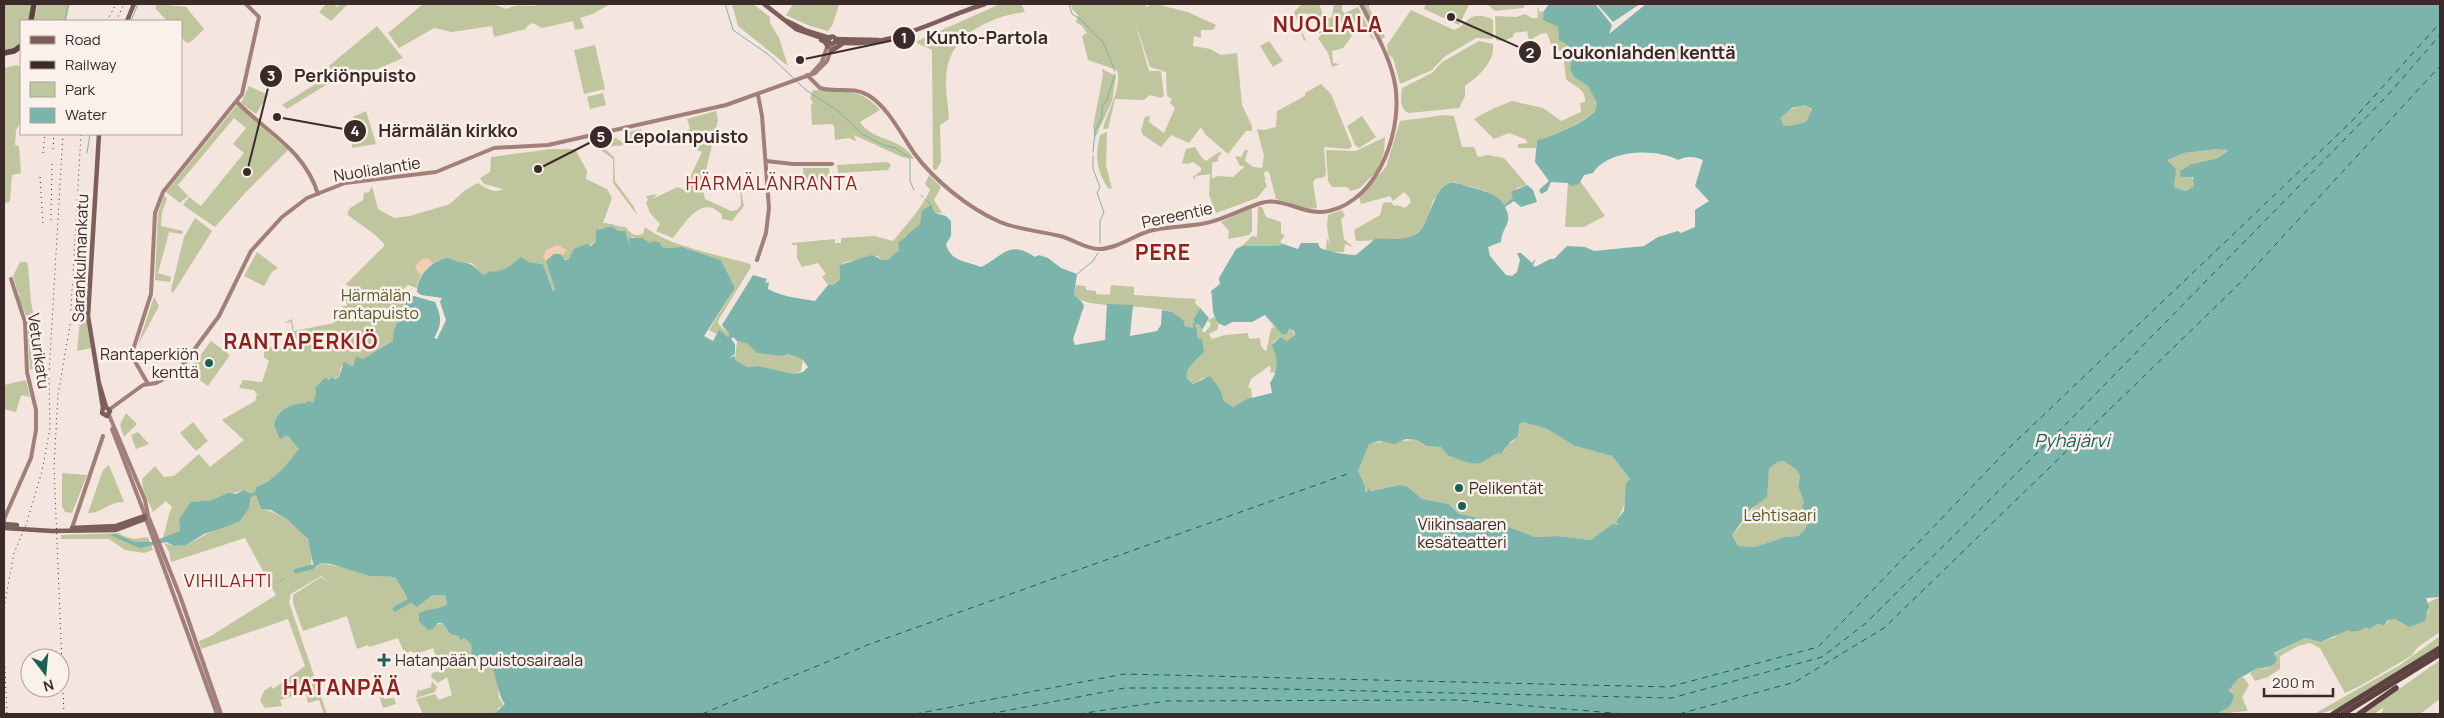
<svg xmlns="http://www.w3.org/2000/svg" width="2444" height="718" font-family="Manrope,sans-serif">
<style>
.green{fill:#bfc59c}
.sand{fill:#f2cfb3}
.water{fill:#7ab4ab;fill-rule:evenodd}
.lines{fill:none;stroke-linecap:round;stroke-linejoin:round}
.stream{stroke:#7ab4ab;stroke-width:1}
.river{stroke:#7ab4ab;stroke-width:4.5}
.ferry{stroke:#1b5f56;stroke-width:1;stroke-dasharray:6 5;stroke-linecap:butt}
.secondary{stroke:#a28079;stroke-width:4}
.primary{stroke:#7d5e59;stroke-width:4.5}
.highway{stroke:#5c433f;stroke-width:5.5}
.rail{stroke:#3a2b29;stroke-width:1;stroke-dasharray:1 4;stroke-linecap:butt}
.poi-dot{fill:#1b5f56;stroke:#fbf1eb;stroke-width:2}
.labels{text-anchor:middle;stroke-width:5;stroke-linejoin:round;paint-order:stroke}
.street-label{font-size:16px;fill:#3a2b29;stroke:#fbf1eb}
.park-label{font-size:16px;fill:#535b2b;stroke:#fbf1eb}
.poi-label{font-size:16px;fill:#3a2b29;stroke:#fbf1eb;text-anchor:start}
.water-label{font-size:18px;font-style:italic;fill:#1b5f56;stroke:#fbf1eb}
.neighbourhood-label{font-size:18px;letter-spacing:1px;fill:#90201c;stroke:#fbf1eb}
.quarter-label{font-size:19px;letter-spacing:1px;fill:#90201c;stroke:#fbf1eb}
.district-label{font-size:21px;font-weight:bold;letter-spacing:1px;fill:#90201c;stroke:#fbf1eb}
.leader{fill:none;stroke:#3a2b29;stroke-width:2}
.callout-dot{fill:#3a2b29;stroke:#fbf1eb;stroke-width:2}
.mark-label{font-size:15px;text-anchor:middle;font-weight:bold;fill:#fff}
.callout-label{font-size:18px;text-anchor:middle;font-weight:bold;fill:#3a2b29;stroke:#fbf1eb;stroke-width:5;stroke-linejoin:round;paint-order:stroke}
</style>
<rect width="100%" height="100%" fill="#f4e5de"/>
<g class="green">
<path d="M 4,4 L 32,4 L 30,21 L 21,21 L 21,44 L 16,49 L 4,52 Z"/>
<path d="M 38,4 L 70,4 L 66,21 L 34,21 Z"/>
<path d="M 158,4 L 186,7 L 204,29 L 192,41 L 187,43 L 181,37 L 181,21 L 167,21 L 155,8 Z"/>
<path d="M 326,4 L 333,4 L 337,7 L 340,4 L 348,4 L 331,21 L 319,12 Z"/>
<path d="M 423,4 L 492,4 L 507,9 C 514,4 526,6 535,6 L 536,4 L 610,4 L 593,14 L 580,18 L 584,28 L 575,30 L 573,21 L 542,28 L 533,23 L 527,26 L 526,29 L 494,37 L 492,26 L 452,32 L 434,28 L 399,48 L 388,33 Z"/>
<path d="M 732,4 L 753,4 L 770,17 L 770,23 L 779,38 L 788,66 L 738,26 Z"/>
<path d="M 793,4 L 839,4 L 833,24 L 828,31 L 810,26 L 786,15 Z"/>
<path d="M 1000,4 L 1021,4 L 1025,12 C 993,16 953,33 947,69 C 944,85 948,103 949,119 L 940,125 L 941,162 L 936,170 L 933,169 L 932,50 L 915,42 Z"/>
<path d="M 1071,4 L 1144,4 L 1147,7 L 1152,4 L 1161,4 L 1163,6 L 1188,12 L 1216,25 L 1213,30 L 1201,30 L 1201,38 L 1194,36 L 1193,46 L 1210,49 L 1221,55 L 1237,53 L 1242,105 L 1252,126 L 1252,131 L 1246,131 L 1228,154 L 1206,135 L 1201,127 L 1189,143 L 1171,135 L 1161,147 L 1143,135 L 1141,130 L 1145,117 L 1150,116 L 1149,122 L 1164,133 L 1175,108 L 1170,103 L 1172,99 L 1167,96 L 1166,72 L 1150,67 L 1135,22 L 1149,71 L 1161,71 L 1164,96 L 1161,98 L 1150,95 L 1144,100 L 1115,99 L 1108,129 L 1103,129 C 1106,114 1123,86 1117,70 L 1088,60 L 1082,36 L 1087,33 L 1082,26 L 1076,22 L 1078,15 L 1072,9 Z"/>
<path d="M 1302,4 L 1319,4 L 1323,14 L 1329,18 L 1332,17 L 1334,4 L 1342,4 L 1342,11 L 1345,13 L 1358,7 L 1375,41 C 1367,35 1362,18 1349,24 L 1348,29 L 1352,36 L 1343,48 L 1332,51 L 1333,63 L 1340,64 L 1332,67 L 1328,53 L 1318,38 L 1326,30 L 1319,34 L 1319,22 L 1312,21 L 1316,18 L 1306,13 L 1301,15 L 1302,25 L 1304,27 L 1302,32 L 1306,40 L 1304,41 L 1294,12 Z"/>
<path d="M 1363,4 L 1369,4 L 1369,8 L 1385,37 L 1381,39 Z"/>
<path d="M 1426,4 L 1466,4 L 1469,5 L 1459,25 L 1424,9 Z"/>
<path d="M 1487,4 L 1526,4 L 1523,8 L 1495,11 Z"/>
<path d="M 1537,6 L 1540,12 L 1544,11 L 1544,20 L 1558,27 L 1560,40 L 1569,45 L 1572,58 L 1570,69 L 1574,77 L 1588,86 L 1597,103 C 1596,106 1596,109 1595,111 C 1588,120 1549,138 1537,140 L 1536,148 L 1518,148 L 1518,144 L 1528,143 L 1525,139 L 1509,133 L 1494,139 L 1474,119 C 1483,113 1501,105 1512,101 L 1543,108 L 1561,121 L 1581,112 L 1580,103 L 1585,102 C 1586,88 1574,87 1566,79 L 1563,53 L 1551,44 L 1547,33 L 1540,34 L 1529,41 L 1527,31 L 1514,33 L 1513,37 L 1503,41 L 1496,40 L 1495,16 L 1516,17 L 1525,14 L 1532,18 L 1538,18 Z"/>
<path d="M 1411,10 L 1454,30 C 1466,27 1466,14 1482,16 C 1487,17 1489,17 1493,20 L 1493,39 L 1476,38 L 1444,57 L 1432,70 L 1400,84 L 1393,58 L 1388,54 L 1387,45 Z"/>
<path d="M 377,26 L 403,58 L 342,84 L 329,66 Z"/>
<path d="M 1269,41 L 1283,61 L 1273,67 L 1260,46 Z"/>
<path d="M 1479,41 L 1493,44 C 1495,62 1478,77 1465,86 L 1465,96 L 1459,108 L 1409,113 C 1399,110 1401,96 1402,88 L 1432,73 L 1442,62 Z"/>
<path d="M 595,45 L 605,89 L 584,94 L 574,50 Z"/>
<path d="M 17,65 L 21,68 L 21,122 L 16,130 L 15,145 L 19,146 L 21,173 L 12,175 L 10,201 L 7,203 L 4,202 L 4,68 Z"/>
<path d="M 1102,69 L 1116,76 L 1112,101 L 1095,138 L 1093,127 L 1103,75 Z"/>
<path d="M 330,75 L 333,76 L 334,80 L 287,109 L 282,105 Z"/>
<path d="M 1321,84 L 1331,94 L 1352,146 L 1349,149 L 1324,147 L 1326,174 L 1324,177 L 1315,179 L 1313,183 L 1317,208 L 1307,209 L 1276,199 L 1269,172 L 1265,171 L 1264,174 L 1266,180 L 1264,179 L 1267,186 L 1257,198 L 1216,213 L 1209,195 L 1210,174 L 1196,176 L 1194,180 L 1193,177 L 1201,171 L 1201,168 L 1193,162 L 1187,164 L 1182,163 L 1186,149 L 1195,147 L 1202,158 L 1206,161 L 1219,152 L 1222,153 L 1218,157 L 1218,161 L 1212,163 L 1212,179 L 1217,176 L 1233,177 L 1245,166 L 1240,166 L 1235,156 L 1241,157 L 1245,150 L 1248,150 L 1245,161 L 1253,167 L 1262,168 L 1264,156 L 1257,129 L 1264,130 L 1276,127 L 1277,111 L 1305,96 L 1305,93 Z"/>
<path d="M 249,86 L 268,95 L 256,114 L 241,103 Z"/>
<path d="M 813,90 C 841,91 860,87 880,110 L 860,122 C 873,142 900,136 914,159 L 902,157 L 854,135 L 856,141 L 849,138 L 835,140 L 834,126 L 832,124 L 812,125 L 811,104 L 813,103 L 810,98 Z"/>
<path d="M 603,93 L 606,105 L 590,109 L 587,97 Z"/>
<path d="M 237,105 L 288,150 L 246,192 L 215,227 L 183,205 L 189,197 L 201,206 L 244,153 L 233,144 L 246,128 L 234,118 L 178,185 L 188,196 L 180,203 L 166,192 Z"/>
<path d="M 1804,105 L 1812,110 L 1806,122 L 1789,126 L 1783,125 L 1779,119 C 1786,110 1794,108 1804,105 Z"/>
<path d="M 366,111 L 376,144 L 352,148 L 353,117 Z"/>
<path d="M 716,111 L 718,120 L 702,187 L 705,199 L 731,211 L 737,210 L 741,205 L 740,184 L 744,206 L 732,221 L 722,219 L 722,215 C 702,193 685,223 673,238 L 656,231 L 660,224 L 650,213 L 646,202 L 648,200 L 646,196 L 657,194 L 652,199 L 678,187 L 684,190 L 702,152 L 695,149 L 692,136 L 688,136 L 687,130 L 690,129 L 687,119 Z"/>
<path d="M 1445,115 L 1454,116 L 1462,147 L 1474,147 L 1478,157 L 1488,155 L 1504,158 L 1527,185 L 1517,188 L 1513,198 L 1504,205 L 1486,191 L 1454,182 L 1433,200 L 1428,218 L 1420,231 L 1409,239 L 1356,241 L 1354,230 L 1380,215 L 1383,203 L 1391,202 L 1394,206 L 1397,205 L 1405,208 L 1411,202 L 1409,197 L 1404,192 L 1393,201 L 1390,196 L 1361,204 L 1359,197 L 1386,167 L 1400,121 Z"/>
<path d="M 1362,116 L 1376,137 L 1359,148 L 1355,145 L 1347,126 Z"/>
<path d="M 641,129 L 644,140 L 625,140 L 625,133 Z"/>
<path d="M 1107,132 L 1106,165 L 1112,189 L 1108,188 C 1096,169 1095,156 1100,135 Z"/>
<path d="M 1385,137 L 1384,152 L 1376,172 L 1360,188 L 1351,191 L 1347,187 L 1332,187 L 1328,181 L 1326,150 L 1356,151 Z"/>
<path d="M 616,138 L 626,145 L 603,147 L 614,157 L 615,181 L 634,207 L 637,215 L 613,183 L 613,159 L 601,150 L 597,142 Z"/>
<path d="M 551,149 L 575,149 L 587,171 L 586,179 L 607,189 L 612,198 L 603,223 C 612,223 617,227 626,227 C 631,235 635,236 643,234 L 645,227 C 668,246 720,255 750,264 L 751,267 L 718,321 L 719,325 L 731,335 L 729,337 L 719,331 L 716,334 L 709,330 L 735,288 L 721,260 L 682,247 L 663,248 L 652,241 L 650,243 L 633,237 L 630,238 L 632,246 L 630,246 L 611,226 L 598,229 L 596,241 L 569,259 L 546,261 L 555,290 L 553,291 L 543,264 L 517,260 C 510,266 500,274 490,271 L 483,275 L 472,263 L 440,260 L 433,264 L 417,288 L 408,285 L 401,291 C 411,305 399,316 395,329 C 394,334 395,336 393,341 L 353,367 L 341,366 L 339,377 L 320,381 L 313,403 C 297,403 279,408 274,425 L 279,438 L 288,436 L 300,449 C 290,466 274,480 256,487 L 255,492 L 261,509 C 277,511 306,529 310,545 C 312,551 312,559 311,565 L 317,567 L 321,563 L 350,569 L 370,576 L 395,577 L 405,595 L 416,605 L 432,595 L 445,595 L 447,604 L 440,609 L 419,613 L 419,621 L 435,625 L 443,623 L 450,634 L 464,638 L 471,644 L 471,649 L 489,658 L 497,681 L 499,698 L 504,706 L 498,708 L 497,713 L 494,714 L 423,714 L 416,699 L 435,694 L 439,700 L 452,695 L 447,677 L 438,683 L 431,677 L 432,673 L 443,670 L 440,656 L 436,657 L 433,648 L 416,654 L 411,651 L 406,653 L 405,650 L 403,650 L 398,638 L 369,647 L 368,645 L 357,649 L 347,616 L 303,631 L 293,603 L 293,595 L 321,577 L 332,584 L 321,576 L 291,594 L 289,602 L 327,714 L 324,714 L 319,700 L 308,703 L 306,693 L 302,694 L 299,690 L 300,694 L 280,700 L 282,706 L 265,708 L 260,701 L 264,691 L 271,686 L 273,689 L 305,666 L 288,619 L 201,649 L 199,641 L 211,636 L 276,595 L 245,538 L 171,562 L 169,552 L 164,543 L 174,546 L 186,545 L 222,526 L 237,523 L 249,508 L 251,496 L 244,490 L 212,500 L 192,502 L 179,519 L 180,531 L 162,539 C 167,528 167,517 172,507 L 166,501 L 153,512 L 143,489 L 142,479 L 155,466 L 164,477 L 174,476 L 199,454 L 210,467 L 244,440 L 222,420 L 255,401 L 257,394 L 254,390 L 239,388 L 243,380 L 262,382 L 269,361 L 264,357 L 264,351 L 274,346 L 285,351 L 293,333 L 291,322 L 284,323 L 292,319 L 294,331 L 334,323 L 333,314 L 344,312 L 342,306 L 347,306 L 345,294 L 351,288 L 346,284 L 385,245 C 373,231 360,225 347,214 L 350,208 L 363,200 L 364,193 L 369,192 L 372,186 L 378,209 L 394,218 L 410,216 L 450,204 L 464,191 L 478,183 C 485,188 494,194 503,189 L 484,184 L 480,178 L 490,172 L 491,157 Z"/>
<path d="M 2219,149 L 2228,149 L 2218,158 L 2192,164 L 2190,176 L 2195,181 L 2194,186 L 2186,191 L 2174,187 L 2175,172 L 2166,160 L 2184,153 Z"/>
<path d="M 888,162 L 891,165 L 888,170 L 838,173 L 837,165 Z"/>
<path d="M 803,168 L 829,168 L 831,186 L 804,188 Z"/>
<path d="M 929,175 L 941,187 L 934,200 L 942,213 L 935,213 L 920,224 L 910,234 L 904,237 L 899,250 L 889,259 L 883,260 L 878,256 L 845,262 L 840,265 L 841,277 L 833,285 L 828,285 L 822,277 L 826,274 L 818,263 L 802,267 L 797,258 L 797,245 L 792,245 L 792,243 L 835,239 L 835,243 L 841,243 L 841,238 L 875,236 L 893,241 C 907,224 921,209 930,190 L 925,184 Z"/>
<path d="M 1580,181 L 1605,216 L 1584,227 L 1565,227 L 1568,183 L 1579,184 Z"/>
<path d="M 164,196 L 167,198 L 162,212 L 161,226 L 183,231 L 182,234 L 169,232 L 158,273 L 171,277 L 170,282 L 155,280 L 158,213 Z"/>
<path d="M 1258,207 L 1262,207 L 1266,217 L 1281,222 L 1281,234 L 1285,235 L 1280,242 L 1283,244 L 1277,246 L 1242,246 L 1252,236 L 1257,237 Z"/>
<path d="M 1250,209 L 1252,210 L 1252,231 L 1249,235 L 1228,239 L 1229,231 L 1221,222 Z"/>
<path d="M 1342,210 L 1345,216 L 1341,219 L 1344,239 L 1353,247 L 1345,244 L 1344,252 L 1330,252 L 1326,250 L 1327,238 L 1330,245 L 1327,227 L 1328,215 Z"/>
<path d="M 195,218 L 212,231 L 173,293 L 171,290 L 184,237 Z"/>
<path d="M 257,252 L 278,268 L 272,272 L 264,286 L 244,276 Z"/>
<path d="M 20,262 L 27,262 L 28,265 L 31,302 L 43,365 L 41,370 L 30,369 L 27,318 L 18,297 L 20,294 L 18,293 L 13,276 Z"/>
<path d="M 1076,285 L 1086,286 L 1086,290 L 1096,291 L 1096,294 L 1110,295 L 1111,285 L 1134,287 L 1134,295 L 1196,299 L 1195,303 L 1200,308 L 1193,320 L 1195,323 L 1193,328 L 1188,327 C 1181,324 1177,314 1171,312 C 1148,303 1083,310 1074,295 Z"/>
<path d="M 154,297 L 159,306 L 138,345 Z"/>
<path d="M 81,309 L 85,312 L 91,348 L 77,351 Z"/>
<path d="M 1265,315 L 1276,328 L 1287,331 L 1288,328 L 1291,328 L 1295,336 L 1287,341 L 1280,337 L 1273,342 L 1278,363 L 1276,373 L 1270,372 L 1271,368 L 1269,366 L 1251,379 L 1248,388 L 1251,388 L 1252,398 L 1233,407 L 1224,401 L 1220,389 L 1211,379 L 1203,378 L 1193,384 C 1179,375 1192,364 1200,357 L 1201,340 L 1197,339 L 1198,330 L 1194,325 L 1199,324 L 1203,332 L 1205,332 L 1211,325 L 1208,320 L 1214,317 L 1219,323 L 1217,330 L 1209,334 L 1212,339 L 1225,335 L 1248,333 L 1249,339 L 1260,338 L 1261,346 L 1266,352 L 1271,329 L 1274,327 Z"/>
<path d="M 211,341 L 230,355 L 208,386 L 188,372 Z"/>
<path d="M 737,341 L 747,342 L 765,352 L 782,356 L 789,354 L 803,360 L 801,371 L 794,374 L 759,366 L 747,367 L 735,360 Z"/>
<path d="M 26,380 L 30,397 L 21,395 L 16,412 L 4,409 L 4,385 Z"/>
<path d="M 126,413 L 137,424 L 124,437 L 120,425 Z"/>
<path d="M 193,422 L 208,441 L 196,451 L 180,433 Z"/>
<path d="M 1522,422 L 1547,429 L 1575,446 L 1612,456 L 1630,479 C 1624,495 1627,507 1616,521 L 1621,524 L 1614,526 L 1591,540 L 1557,536 L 1535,537 L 1493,521 L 1459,514 L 1449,504 L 1422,499 L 1408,487 L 1400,485 L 1365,492 L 1365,486 L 1358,471 L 1369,443 L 1417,440 L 1425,446 L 1441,447 L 1452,457 L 1475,464 L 1484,461 L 1496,453 L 1504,452 L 1507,445 C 1517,440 1520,437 1519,425 Z"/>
<path d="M 138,432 L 149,444 L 136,449 L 131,435 Z"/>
<path d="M 1784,461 L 1797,470 L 1800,477 L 1798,486 L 1805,501 L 1802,507 L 1810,518 L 1804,531 L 1798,536 L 1785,537 L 1755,547 L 1738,546 L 1732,535 C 1738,530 1768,490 1768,484 C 1768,479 1768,474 1769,469 L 1777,462 Z"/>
<path d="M 109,465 L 124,502 C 109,501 101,514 88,513 L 103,470 Z"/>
<path d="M 62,473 L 87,475 L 72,513 L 65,512 L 62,506 Z"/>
<path d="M 120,533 L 121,535 L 134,539 L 148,537 L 153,550 L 144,553 L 125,550 L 109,539 L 61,539 L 61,535 Z"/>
<path d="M 2440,597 L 2440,632 L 2418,647 L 2411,656 L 2360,686 L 2345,693 L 2320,648 L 2310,643 L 2298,646 L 2280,656 L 2280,669 L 2268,677 L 2255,681 L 2250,673 L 2258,668 L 2264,669 L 2270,667 L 2274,654 L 2305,638 L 2321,642 L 2335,637 L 2340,632 L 2349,629 L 2351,632 L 2359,631 L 2364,628 L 2369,629 L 2375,625 L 2387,623 L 2390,619 L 2395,619 L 2409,627 C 2419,622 2434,617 2427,603 Z"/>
<path d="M 2440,636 L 2440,646 C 2413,663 2344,714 2314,714 L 2400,665 Z"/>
<path d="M 2440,660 L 2440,699 L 2420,714 L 2381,714 L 2384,707 L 2374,714 L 2364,714 Z"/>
<path d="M 2243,677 L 2249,685 L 2242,697 L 2248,711 L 2216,714 L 2232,704 L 2234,695 L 2229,689 L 2238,679 Z"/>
<path d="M 432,681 L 437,687 L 435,692 L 416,698 L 418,689 L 419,691 L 431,687 Z"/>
<path d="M 389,688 L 391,690 L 383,695 L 384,699 L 394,698 L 396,704 L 383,708 L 378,692 Z"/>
</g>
<g class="sand">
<path d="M 558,245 L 567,250 L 563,255 L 560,254 L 546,261 L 543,257 L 546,250 Z"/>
<path d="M 424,258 L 430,259 L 433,264 L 420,279 L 417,292 L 417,284 L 421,274 L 418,273 L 415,266 Z"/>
</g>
<g class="water">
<path d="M 1549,4 L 1596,5 L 1612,25 L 1609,34 L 1646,4 L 2440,4 L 2440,597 L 2426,598 L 2429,607 L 2425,621 L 2409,627 L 2395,619 L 2388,620 L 2384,625 L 2378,624 L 2369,629 L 2365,628 L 2359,631 L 2351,632 L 2348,630 L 2321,642 L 2305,638 L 2274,653 L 2277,659 C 2275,666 2265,669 2258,668 L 2238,679 L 2229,690 L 2234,695 C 2232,709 2226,708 2216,714 L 494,714 L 505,704 C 497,696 494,657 484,655 C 481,655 476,656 472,656 L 471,644 L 464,638 L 461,640 L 458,636 L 450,634 L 443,623 L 438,623 L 433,629 L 428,630 L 419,621 L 419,613 C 428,608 438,611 447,604 L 445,595 L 432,595 L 417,607 L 409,601 L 395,577 L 370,576 L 331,564 L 321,563 L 314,568 L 308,539 L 288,520 L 271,510 L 261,509 L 256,495 L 251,497 L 249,508 L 239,522 L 204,534 L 186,545 L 174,546 L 166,542 L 140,548 L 110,535 L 116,534 L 134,542 L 152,542 L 180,531 L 179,519 L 191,502 L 212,500 L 228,493 L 236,494 L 244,490 L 251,494 L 255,492 L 256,487 C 276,480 287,464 299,449 L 288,436 L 283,437 L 283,439 L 279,438 L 274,425 C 278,409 291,404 306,403 L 308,401 L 313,403 L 316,393 L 315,388 C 320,384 320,379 327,378 L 329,380 L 332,377 L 335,379 L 339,377 L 344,362 L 353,367 L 356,357 L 363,359 L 393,341 L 394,330 L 405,306 L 407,294 L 435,302 C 442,318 442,324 434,338 L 437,339 L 446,320 L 440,302 L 442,298 L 421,295 L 417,292 C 418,274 432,261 448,258 C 466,267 466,256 483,275 L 490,271 C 502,274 512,264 521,257 L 529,262 L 543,264 L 553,291 L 555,290 L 546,261 L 554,254 L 560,254 L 565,260 L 569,259 L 574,249 L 587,244 L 591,246 L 596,241 L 596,230 L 611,226 L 618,231 L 625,231 L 630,246 L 629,238 L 642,238 L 650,243 L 652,241 L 659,242 L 663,248 L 682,247 L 721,260 L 735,288 L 704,336 L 713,341 L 719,330 L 728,337 L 730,335 L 722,325 L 753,275 L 767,279 L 765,283 L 769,282 L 768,289 C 783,297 798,298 815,301 L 828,285 L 833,285 C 845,276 838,275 840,265 L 872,255 L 883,260 L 889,259 L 899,250 L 898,243 L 920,224 L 922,211 L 931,205 L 935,213 L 946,216 L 951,221 L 951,236 L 946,244 C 950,262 967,261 981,267 C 1004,256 1008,239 1035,257 L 1039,255 L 1048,258 L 1061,268 L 1077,274 L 1074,295 L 1082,302 L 1084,306 L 1073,339 L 1075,345 L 1105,340 L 1107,304 L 1133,305 L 1130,336 L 1157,331 L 1161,325 L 1162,310 L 1172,312 L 1183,320 L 1185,326 L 1193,328 L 1193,324 L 1195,323 L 1193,320 L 1200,308 L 1209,318 L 1202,330 L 1199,324 L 1194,325 L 1197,328 L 1198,339 L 1202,339 L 1204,351 C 1198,361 1176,373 1193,384 L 1210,376 L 1220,389 L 1224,401 L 1233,407 L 1247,399 L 1272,393 L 1270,383 C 1279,370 1278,359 1272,345 L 1280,337 L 1287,341 L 1295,335 L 1294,331 L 1289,328 L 1287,334 L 1282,334 L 1265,315 L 1252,322 L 1232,322 L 1225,326 C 1209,322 1214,301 1211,291 L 1220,284 L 1219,278 L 1236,249 L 1242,246 L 1277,246 L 1283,244 L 1298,249 L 1301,243 L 1318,243 L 1320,248 C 1331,252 1345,255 1356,255 L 1375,239 C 1390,238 1407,242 1419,232 C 1431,221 1434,180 1456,183 C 1462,184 1468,187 1474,188 C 1485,191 1498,195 1504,205 L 1513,198 L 1511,192 L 1527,185 L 1533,190 L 1537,202 L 1521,207 L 1514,201 L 1505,207 C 1514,224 1502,225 1501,242 L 1488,247 L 1490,256 L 1506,275 L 1512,276 L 1517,272 L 1520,260 L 1517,253 L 1521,253 L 1532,263 L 1536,259 L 1533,265 L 1535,267 L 1550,259 L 1554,259 L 1567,246 L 1585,247 L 1594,251 L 1644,246 L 1658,237 L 1678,231 L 1681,233 L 1695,227 L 1695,210 L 1709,201 L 1695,186 L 1703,160 C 1695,156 1686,156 1678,160 C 1656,148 1608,149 1593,173 L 1584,175 L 1579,184 L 1571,186 L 1568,183 L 1551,182 L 1547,191 L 1541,194 L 1539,190 L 1549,181 L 1535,162 L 1537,140 C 1549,138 1588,121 1595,111 C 1596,109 1596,106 1597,103 L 1588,86 L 1574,77 L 1570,69 L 1572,58 L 1569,46 L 1559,40 L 1558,27 L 1543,20 L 1544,11 ZM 1804,105 L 1812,109 L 1806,122 L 1789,126 L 1783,125 L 1780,118 L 1792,108 ZM 2218,149 L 2228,150 L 2218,158 L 2192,164 L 2180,171 L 2181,177 L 2193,177 L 2194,186 L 2186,191 L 2174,187 L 2176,169 L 2167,160 L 2184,153 ZM 733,337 L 737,341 L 747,343 L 757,353 L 782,356 L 789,354 L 803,360 L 808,367 L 803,372 L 794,374 L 759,366 L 747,367 L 735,360 L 735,356 L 729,358 L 735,354 L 735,344 L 731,339 ZM 1522,422 L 1547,429 L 1575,446 L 1612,456 L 1630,479 L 1626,484 L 1624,511 L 1616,521 L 1619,525 L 1613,524 L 1591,540 L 1557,536 L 1535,537 L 1493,521 L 1459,514 L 1449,504 L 1422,499 L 1408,487 L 1400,485 L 1371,491 L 1368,488 L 1367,492 L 1365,492 L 1365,486 L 1358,471 L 1369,444 L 1379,441 L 1394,444 L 1406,439 L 1417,440 L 1426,446 L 1441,447 L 1449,456 C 1457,458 1472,466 1480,463 C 1489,460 1492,453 1502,453 C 1504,451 1505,448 1507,446 C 1515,435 1519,444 1519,425 ZM 1784,461 L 1797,470 L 1800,477 L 1798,486 L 1804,501 L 1802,507 L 1810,518 L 1804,531 L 1798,536 L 1785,537 L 1755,547 L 1738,546 L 1732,535 L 1751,509 L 1767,497 L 1769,469 L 1777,462 Z"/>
<path d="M 1597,4 L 1640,4 L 1613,22 Z"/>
</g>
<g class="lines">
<g class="stream">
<path d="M 725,4 L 733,30 L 769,55 L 806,90 L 839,112 L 862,134 L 883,145 L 895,148 L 910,158 L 910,181 L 914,190"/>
<path d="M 1069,4 L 1072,14 L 1082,20 L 1093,33"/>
<path d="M 58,21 L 65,19 L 68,4"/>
<path d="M 131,21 L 138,4"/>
<path d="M 1094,34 L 1103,42 L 1115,71"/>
<path d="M 1093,152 L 1095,131 L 1102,117 L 1102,107 L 1107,99 L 1115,74"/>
<path d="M 87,153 L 90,134"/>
<path d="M 1093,156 L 1093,169 L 1100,187 L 1097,193 L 1104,212 L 1100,221 L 1100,243"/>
<path d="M 921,195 L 923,197"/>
<path d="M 927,200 L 931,205"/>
<path d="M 1077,274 L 1093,261 L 1098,253"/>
<path d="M 280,581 L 284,578"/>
<path d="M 277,583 L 278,582"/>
</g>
<g class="river">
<path d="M 296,571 L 312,567"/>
<path d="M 395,609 L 409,601"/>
</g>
<g class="ferry">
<path d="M 702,714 L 870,644 L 1350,473"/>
<path d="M 915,714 L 1124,674 L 1669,687 L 1818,647 L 2012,445 L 2351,122 L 2440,23"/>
<path d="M 989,714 L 1125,688 L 1238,688 L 1672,698 L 1822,657 L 1866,623 L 2073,417 L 2388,95 L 2440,35"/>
<path d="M 1078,714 L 1167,701 L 1458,700 L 1625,714"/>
<path d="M 1679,714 L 1795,682 L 1884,628 L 2240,283 L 2440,66"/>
</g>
<g class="secondary">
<path d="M 811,74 L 822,62 L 828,44"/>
<path d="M 807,75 L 820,88 C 836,93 852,86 868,95 C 888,107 901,134 914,153 C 934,180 968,208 1000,222 C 1019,230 1040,231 1060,236 C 1073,239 1085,249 1099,249 C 1116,249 1133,236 1149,231 C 1168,226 1188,227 1206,223 C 1225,219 1242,209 1261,203 C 1284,196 1305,217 1329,211 C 1380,200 1405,125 1394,79 C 1388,53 1373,28 1361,4"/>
<path d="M 237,102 C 267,133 304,149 318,194"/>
<path d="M 766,161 L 793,164 L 832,164"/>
<path d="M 757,260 L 766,233 L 769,208 L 762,116 L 758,95"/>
<path d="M 148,384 L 133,358 L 132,353 L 151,294 L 155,213 L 163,192 L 242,94 L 259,17 L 246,4"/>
<path d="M 110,409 L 143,385 L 156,383 L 172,375 L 182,366 L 219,316 L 251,251 L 282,217 L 307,198 L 345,183 L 436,172 L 494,148 L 548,145 L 726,105 L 815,73 L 827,61 L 833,44"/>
<path d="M 109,415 L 145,500 L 148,515"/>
<path d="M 112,429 L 145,515"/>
<path d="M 149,518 L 180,596 L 221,714"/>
<path d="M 146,519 L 217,714"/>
<path d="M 4,525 L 4,519 L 31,458 L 36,430 L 36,410 L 27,372 L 25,322 L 11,279"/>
<path d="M 71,531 L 103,436"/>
</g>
<g class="primary">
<path d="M 764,4 L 796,29 L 828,40"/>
<path d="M 127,21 L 134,4"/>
<path d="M 787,21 L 807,31 L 830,38"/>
<circle cx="832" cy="40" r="3.5"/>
<path d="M 835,39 L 878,40"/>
<path d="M 821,40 L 825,42 L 828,47"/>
<path d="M 835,42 C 889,50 935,19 985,4"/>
<path d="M 831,51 L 842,44"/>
<path d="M 99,383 L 106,407 L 110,411 L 107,416 L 102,413 L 103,408 L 88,316 L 99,134"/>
<path d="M 4,524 L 17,525"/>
<path d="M 4,528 L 52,531 L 116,530 L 145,519"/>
<path d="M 72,528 L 116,526 L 145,516"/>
</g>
<g class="highway">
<path d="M 31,21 L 34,4"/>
<path d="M 4,53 L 14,51 L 21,46"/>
<path d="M 2333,714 L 2440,648"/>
<path d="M 2343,714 L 2440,654"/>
<path d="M 2359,714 L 2396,688"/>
</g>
<g class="rail">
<path d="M 107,21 L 116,4"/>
<path d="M 116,21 L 124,4"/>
<path d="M 53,149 L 54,134"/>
<path d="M 43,153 L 45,134"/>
<path d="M 40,177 L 43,224"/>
<path d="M 51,220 L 52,164"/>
<path d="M 4,608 L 14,553 L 26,525 L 42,471 L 50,428 L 49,374 L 63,134"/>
<path d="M 4,647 L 7,714"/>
<path d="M 64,714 L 54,467 L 58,395 L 70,325 L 81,134"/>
</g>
</g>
<g class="poi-dot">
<circle cx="209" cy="363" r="5"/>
<circle cx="1459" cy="488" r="5"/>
<circle cx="1462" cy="506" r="5"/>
<path d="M381.5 652.5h5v5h5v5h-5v5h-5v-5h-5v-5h5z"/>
</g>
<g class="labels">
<g class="street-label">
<text transform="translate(377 169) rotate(-9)" y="6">Nuolialantie</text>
<text transform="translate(1177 215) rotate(-12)" y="6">Pereentie</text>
<text transform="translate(80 258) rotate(-88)" y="6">Sarankulmankatu</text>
<text transform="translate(39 351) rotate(82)" y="6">Veturikatu</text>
</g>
<g class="park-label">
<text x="376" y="301">Härmälän<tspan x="376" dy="18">rantapuisto</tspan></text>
<text x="1780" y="521">Lehtisaari</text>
</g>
<g class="poi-label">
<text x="199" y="360" text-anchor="end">Rantaperkiön<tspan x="199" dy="18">kenttä</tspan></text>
<text x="1469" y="494">Pelikentät</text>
<text x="1462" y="530" text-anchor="middle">Viikinsaaren<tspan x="1462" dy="18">kesäteatteri</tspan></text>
<text x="395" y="666">Hatanpään puistosairaala</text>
</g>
<g class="water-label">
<text x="2072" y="447">Pyhäjärvi</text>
</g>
<g class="neighbourhood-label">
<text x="228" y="587">VIHILAHTI</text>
</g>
<g class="quarter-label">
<text x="772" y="190">HÄRMÄLÄNRANTA</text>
</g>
<g class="district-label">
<text x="1328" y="32">NUOLIALA</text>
<text x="1163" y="260">PERE</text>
<text x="301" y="349">RANTAPERKIÖ</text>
<text x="342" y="695">HATANPÄÄ</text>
</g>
</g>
<path class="leader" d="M800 60L904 38M1451 17L1530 52M247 172L271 76M277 117L355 131M538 169L601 137"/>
<g class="callout-dot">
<circle cx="800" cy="60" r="5"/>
<circle cx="1451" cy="17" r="5"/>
<circle cx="247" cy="172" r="5"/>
<circle cx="277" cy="117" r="5"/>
<circle cx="538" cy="169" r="5"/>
<circle cx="904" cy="38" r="12"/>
<circle cx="1530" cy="52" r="12"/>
<circle cx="271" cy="76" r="12"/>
<circle cx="355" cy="131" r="12"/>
<circle cx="601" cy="137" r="12"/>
</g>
<g class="mark-label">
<text x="904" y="43">1</text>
<text x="1530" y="58">2</text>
<text x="271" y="81">3</text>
<text x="355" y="136">4</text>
<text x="601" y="142">5</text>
</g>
<g class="callout-label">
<text x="987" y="44">Kunto-Partola</text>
<text x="1644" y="59">Loukonlahden kenttä</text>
<text x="355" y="82">Perkiönpuisto</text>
<text x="448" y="137">Härmälän kirkko</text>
<text x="686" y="143">Lepolanpuisto</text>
</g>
<rect width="2444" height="718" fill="none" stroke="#3a2b29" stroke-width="10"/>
<rect x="20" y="20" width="162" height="115" fill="#fbf1eb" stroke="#aea29d"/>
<rect x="30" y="36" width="25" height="8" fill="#7d5e59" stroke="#aea29d"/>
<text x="65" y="45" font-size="15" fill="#3a2b29">Road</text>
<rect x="30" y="61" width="25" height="8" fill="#3a2b29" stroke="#aea29d"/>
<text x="65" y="70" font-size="15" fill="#3a2b29">Railway</text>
<rect x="30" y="82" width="25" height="15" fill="#bfc59c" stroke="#aea29d"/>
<text x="65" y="95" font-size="15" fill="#3a2b29">Park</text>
<rect x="30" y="108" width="25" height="15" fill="#7ab4ab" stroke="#aea29d"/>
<text x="65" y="120" font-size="15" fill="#3a2b29">Water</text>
<g transform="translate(45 673) rotate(164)"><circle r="24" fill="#fbf1eb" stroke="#aea29d"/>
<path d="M0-4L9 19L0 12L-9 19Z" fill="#1b5f56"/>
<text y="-8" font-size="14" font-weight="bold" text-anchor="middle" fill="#3a2b29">N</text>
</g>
<path d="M2264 688v8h69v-8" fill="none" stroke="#3a2b29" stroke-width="2.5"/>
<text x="2272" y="688" font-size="15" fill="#3a2b29" stroke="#fbf1eb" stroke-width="4" paint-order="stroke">200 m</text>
</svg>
